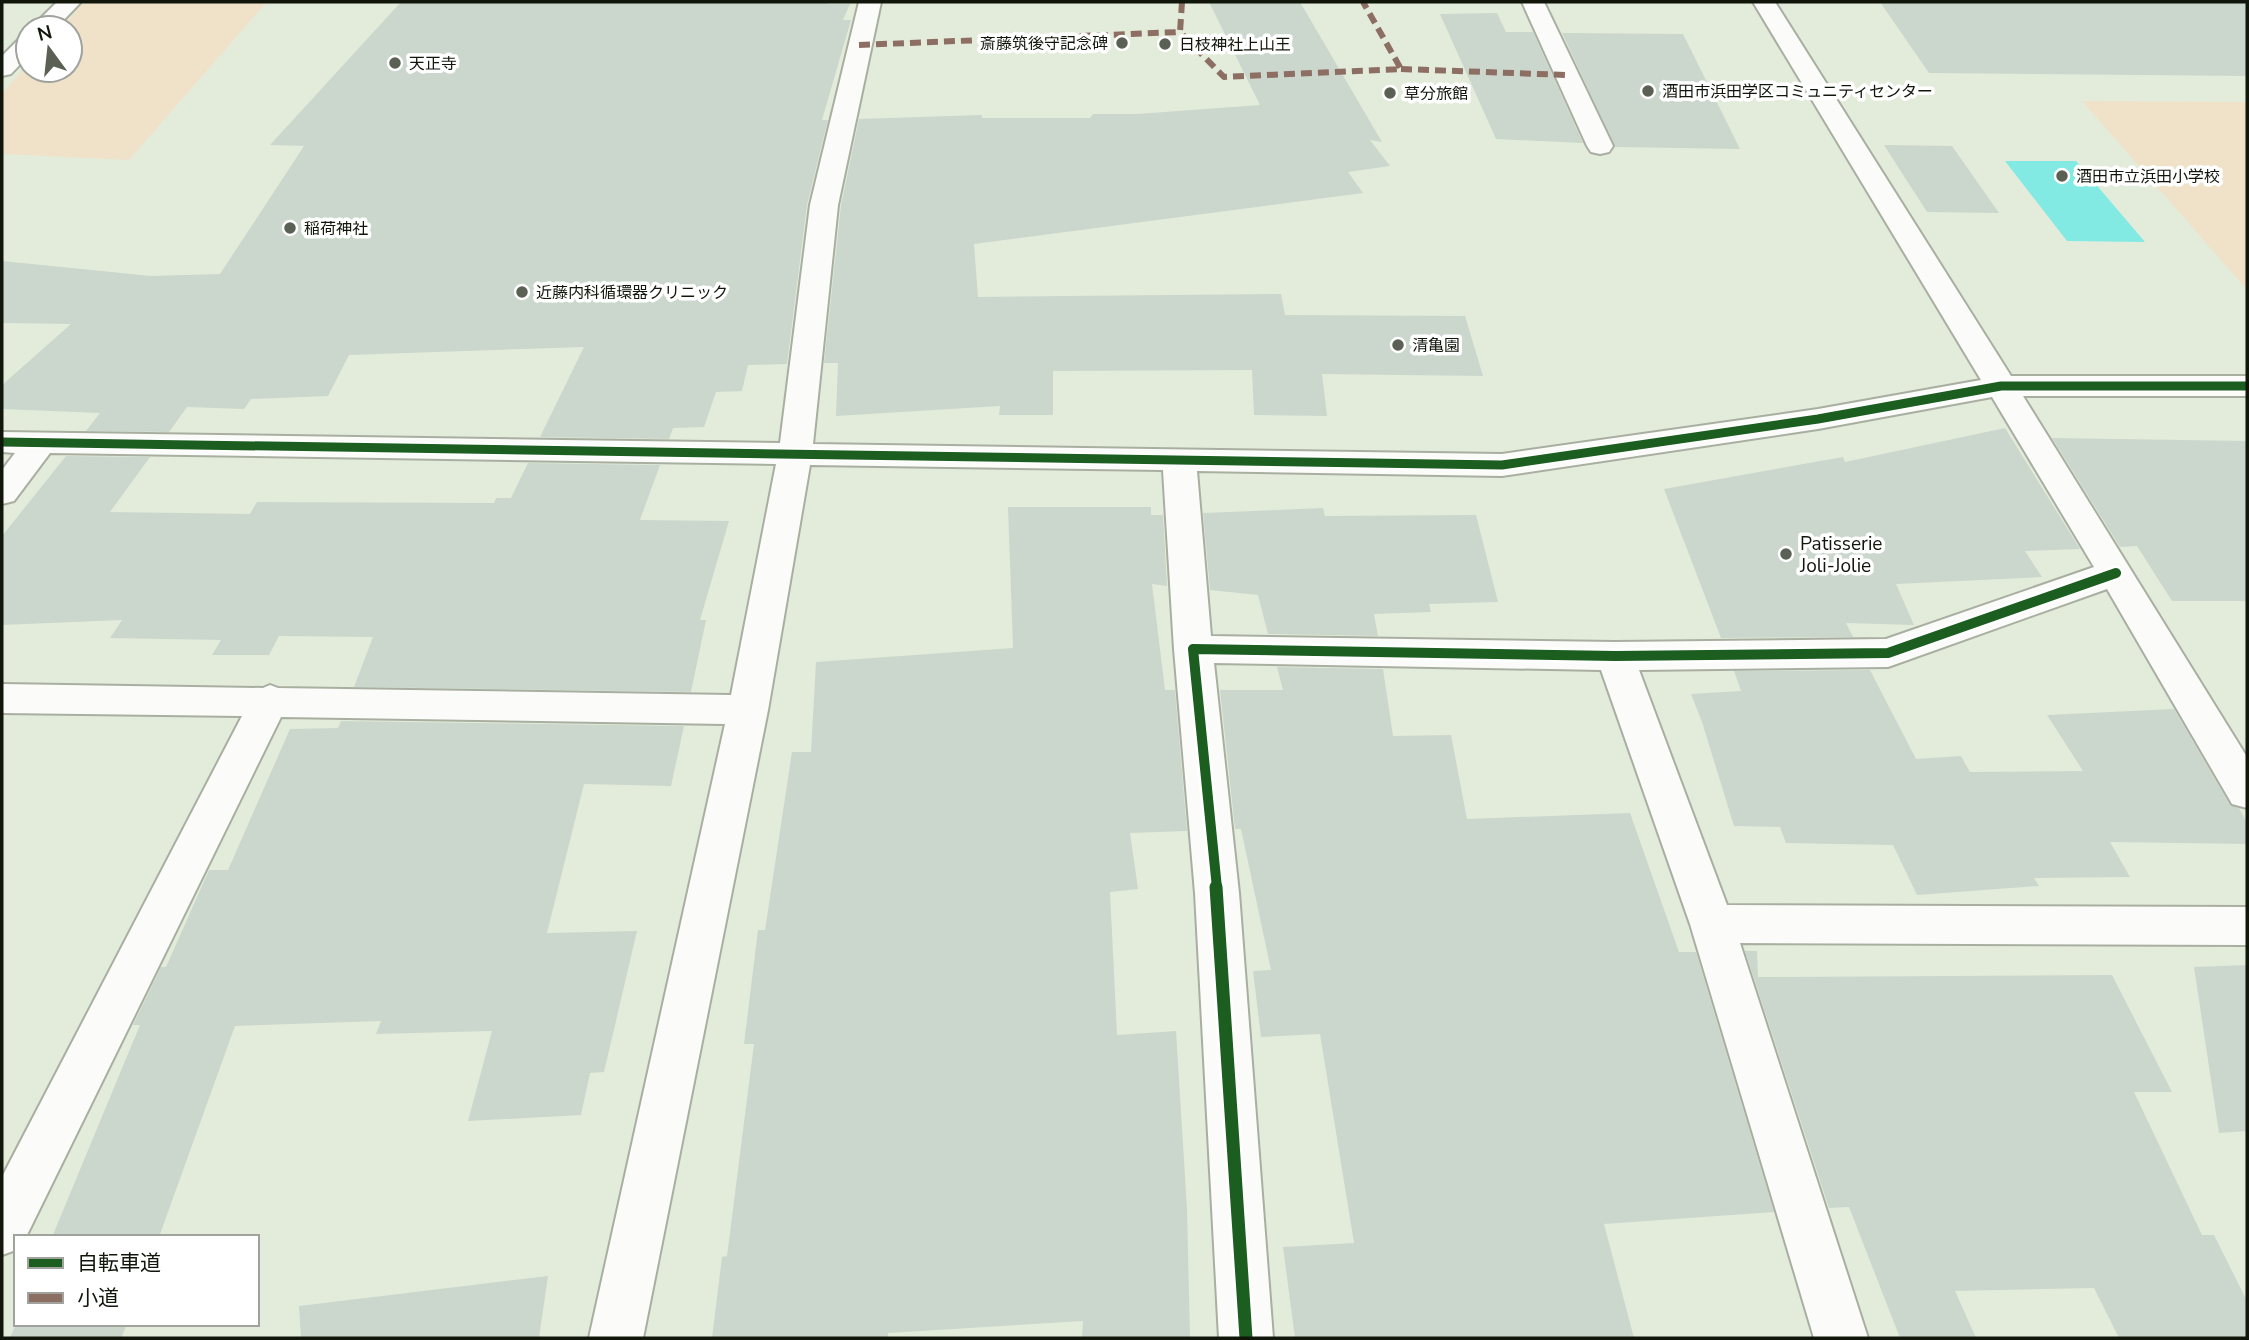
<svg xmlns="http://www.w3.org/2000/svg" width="2249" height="1340" font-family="'Nunito Sans','Noto Sans JP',sans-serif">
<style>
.green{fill:#efe2c9}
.water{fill:#82e9e3}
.building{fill:#cbd7cc}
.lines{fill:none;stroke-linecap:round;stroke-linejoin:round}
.minor-casing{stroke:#a8afa1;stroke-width:4}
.minor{fill:#fbfcfa;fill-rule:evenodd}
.quiet{stroke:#8d6e63;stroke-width:6;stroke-dasharray:11 6;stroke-linecap:butt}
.cycleway-far2-casing{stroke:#fff;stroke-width:12}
.cycleway-far1-casing{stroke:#fff;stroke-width:15}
.cycleway-casing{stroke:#fff;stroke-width:18}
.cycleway-far2{stroke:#1b5e20;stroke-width:9}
.cycleway-far1{stroke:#1b5e20;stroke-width:10}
.cycleway{stroke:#1b5e20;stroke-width:13}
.poi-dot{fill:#5a6154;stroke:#fff;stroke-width:2.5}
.labels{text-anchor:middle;stroke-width:7;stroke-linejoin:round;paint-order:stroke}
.far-poi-label{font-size:16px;fill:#11160b;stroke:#fff;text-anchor:start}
.poi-label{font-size:19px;fill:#11160b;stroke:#fff;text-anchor:start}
</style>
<rect width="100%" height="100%" fill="#e3ecdb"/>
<g class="green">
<path d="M 84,2 L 267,2 L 129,160 L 2,154 L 2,93 L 28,64 L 28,70 L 70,70 L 70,28 L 61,28 Z"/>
<path d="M 2082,101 L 2247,102 L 2247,290 Z"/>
</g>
<path class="water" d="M 2005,161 L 2076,161 L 2145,242 L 2067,241 Z"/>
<g class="building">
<path d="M 401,2 L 829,2 L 828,4 L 850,4 L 843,20 L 851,20 L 822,120 L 828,120 L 807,205 L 787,364 L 748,365 L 742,391 L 716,392 L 704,427 L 673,428 L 669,439 L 540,437 L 584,347 L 349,355 L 328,396 L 251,399 L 244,409 L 187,407 L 169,432 L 86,431 L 100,413 L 2,409 L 2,385 L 71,324 L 2,323 L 2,261 L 151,276 L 220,274 L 304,146 L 270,145 Z"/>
<path d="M 1209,2 L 1300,2 L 1382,142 L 1370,140 L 1390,166 L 1348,172 L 1363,193 L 974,244 L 978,297 L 1281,294 L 1285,315 L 1465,316 L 1483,376 L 1322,374 L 1327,416 L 1254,415 L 1252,370 L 1053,371 L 1053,415 L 999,415 L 1000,406 L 836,416 L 838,363 L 824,363 L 841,205 L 859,119 L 982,115 L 982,118 L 1090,118 L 1093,114 L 1137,114 L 1260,105 Z"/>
<path d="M 1880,2 L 2247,2 L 2247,76 L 1929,73 Z"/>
<path d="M 1497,13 L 1506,32 L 1533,32 L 1583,143 L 1496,139 L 1440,14 Z"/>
<path d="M 1562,33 L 1683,34 L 1740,149 L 1615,147 Z"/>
<path d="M 1884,145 L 1952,146 L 1999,213 L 1927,212 Z"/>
<path d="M 2005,428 L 2080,549 L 2025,551 L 2042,577 L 1896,584 L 1914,625 L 1846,623 L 1853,637 L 1721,638 L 1664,489 L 1843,457 L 1845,462 Z"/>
<path d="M 2052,438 L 2247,441 L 2247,601 L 2172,601 L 2137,546 L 2120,547 Z"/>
<path d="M 66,456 L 150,457 L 110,512 L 250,514 L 257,502 L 494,503 L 496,498 L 511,498 L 528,463 L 660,465 L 640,520 L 729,521 L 700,620 L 706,620 L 691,692 L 354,687 L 373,637 L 279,636 L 269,655 L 212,655 L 221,640 L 110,638 L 122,620 L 2,625 L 2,536 Z"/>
<path d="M 1008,507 L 1151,507 L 1151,515 L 1163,515 L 1167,586 L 1152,584 L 1165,690 L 1175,690 L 1187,831 L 1130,833 L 1138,889 L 1110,892 L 1117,1035 L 1176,1031 L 1187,1209 L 1190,1338 L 1082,1338 L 1083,1321 L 888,1333 L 888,1338 L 712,1338 L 722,1257 L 727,1256 L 754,1044 L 744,1044 L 758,930 L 765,930 L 792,752 L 811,752 L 816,662 L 1013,648 Z"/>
<path d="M 1323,508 L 1325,516 L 1476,515 L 1498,602 L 1429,604 L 1431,612 L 1374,614 L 1378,636 L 1268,634 L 1258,595 L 1210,590 L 1203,513 Z"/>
<path d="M 1277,667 L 1383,669 L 1393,736 L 1451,735 L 1467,819 L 1630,813 L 1679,952 L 1696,952 L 1774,1212 L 1604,1224 L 1634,1338 L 1295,1338 L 1283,1247 L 1354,1243 L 1320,1034 L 1261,1037 L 1253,971 L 1271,970 L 1241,829 L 1235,829 L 1220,690 L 1283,690 Z"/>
<path d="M 1870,670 L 1916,759 L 1961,756 L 1970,772 L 2083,771 L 2047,715 L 2174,709 L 2230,805 L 2239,808 L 2247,823 L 2247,844 L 2110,842 L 2130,877 L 2034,878 L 2039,886 L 1917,895 L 1893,845 L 1786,843 L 1780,827 L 1734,826 L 1702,722 L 1691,694 L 1741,691 L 1734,671 Z"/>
<path d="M 341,721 L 684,726 L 671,786 L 584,784 L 547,933 L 637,931 L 604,1072 L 590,1073 L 581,1115 L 468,1121 L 492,1031 L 376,1034 L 381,1021 L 235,1026 L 159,1237 L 52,1237 L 140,1025 L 133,1025 L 161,967 L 166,967 L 209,870 L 228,870 L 290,729 L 338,728 Z"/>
<path d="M 1745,951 L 1757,951 L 1758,977 L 2112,975 L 2172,1092 L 2134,1092 L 2202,1235 L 2214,1235 L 2247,1301 L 2247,1338 L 2119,1338 L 2094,1288 L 1955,1291 L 1976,1338 L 1900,1338 L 1849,1207 L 1829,1208 Z"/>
<path d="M 2247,965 L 2247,1131 L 2219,1133 L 2194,967 Z"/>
<path d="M 548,1276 L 539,1338 L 301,1338 L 299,1306 Z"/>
<path d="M 16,1324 L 127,1324 L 121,1338 L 10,1338 Z"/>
</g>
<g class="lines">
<g class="minor-casing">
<g id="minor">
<path d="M 57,2 L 81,2 L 56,28 L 31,28 Z"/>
<path d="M 859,2 L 881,2 L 838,205 L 813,444 L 1502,454 L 1818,409 L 1981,380 L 1753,2 L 1775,2 L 2011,376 L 2247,376 L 2247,396 L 2023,396 L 2247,757 L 2247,808 L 2232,804 L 2107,589 L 1888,667 L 1639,670 L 1727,905 L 2247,907 L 2247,945 L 1740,943 L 1868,1338 L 1814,1338 L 1690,924 L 1601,670 L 1214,663 L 1239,893 L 1273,1338 L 1219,1338 L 1195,893 L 1174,649 L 1163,470 L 810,465 L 768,710 L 643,1338 L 589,1338 L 725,724 L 281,717 L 26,1237 L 16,1237 L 16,1250 L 2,1255 L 2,1177 L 242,716 L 2,713 L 2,684 L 263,688 L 270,685 L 278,688 L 731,695 L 776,464 L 50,453 L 14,501 L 2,504 L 2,470 L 15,453 L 2,452 L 2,432 L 780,443 L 810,205 ZM 1992,397 L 2094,567 L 1886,639 L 1615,642 L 1211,636 L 1197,471 L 1502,476 L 1818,429 Z"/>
<path d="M 1522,2 L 1544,2 L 1613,146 L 1609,152 L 1600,154 L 1591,152 L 1587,146 Z"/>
<path d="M 28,36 L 28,56 L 11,74 L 2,76 L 2,56 L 20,38 Z"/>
</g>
</g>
<use href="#minor" class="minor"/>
<g class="quiet">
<path d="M 1182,2 L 1180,32 L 1224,77 L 1401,69 L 1363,2"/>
<path d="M 859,45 L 1180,32"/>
<path d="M 1401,69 L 1567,75"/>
</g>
<g class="cycleway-far2-casing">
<path id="cycleway-far2" d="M 2,442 L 1502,465 L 1818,419 L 2001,386 L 2247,386"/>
</g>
<g class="cycleway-far1-casing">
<path id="cycleway-far1" d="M 1217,888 L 1193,649 L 1615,656 L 1888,653 L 2116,573"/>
</g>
<g class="cycleway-casing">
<path id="cycleway" d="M 1216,887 L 1246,1338"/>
</g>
<use href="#cycleway-far2" class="cycleway-far2"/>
<use href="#cycleway-far1" class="cycleway-far1"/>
<use href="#cycleway" class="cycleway"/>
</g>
<g class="poi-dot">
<circle cx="1122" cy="43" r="7"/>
<circle cx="1165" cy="44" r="7"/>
<circle cx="395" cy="63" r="7"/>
<circle cx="1648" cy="91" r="7"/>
<circle cx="1390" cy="93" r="7"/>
<circle cx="2062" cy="176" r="7"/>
<circle cx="290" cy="228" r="7"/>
<circle cx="522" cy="292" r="7"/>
<circle cx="1398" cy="345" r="7"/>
<circle cx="1786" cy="554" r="7"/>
</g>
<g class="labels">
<g class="far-poi-label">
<text x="1108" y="49" text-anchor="end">斎藤筑後守記念碑</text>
<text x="1179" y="50">日枝神社上山王</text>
<text x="409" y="69">天正寺</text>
<text x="1662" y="97">酒田市浜田学区コミュニティセンター</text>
<text x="1404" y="99">草分旅館</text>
<text x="2076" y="182">酒田市立浜田小学校</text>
<text x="304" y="234">稲荷神社</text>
<text x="536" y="298">近藤内科循環器クリニック</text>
<text x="1412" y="351">清亀園</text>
</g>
<g class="poi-label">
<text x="1800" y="550">Patisserie<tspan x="1800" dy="22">Joli-Jolie</tspan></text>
</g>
</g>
<rect width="2249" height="1340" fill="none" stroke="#11160b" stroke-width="7"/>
<rect x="14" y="1235" width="245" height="91" fill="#ffffff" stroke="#a0a29d" stroke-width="2"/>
<rect x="28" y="1258" width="35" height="10" fill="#1b5e20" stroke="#a0a29d" stroke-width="2"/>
<text x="77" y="1270" font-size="21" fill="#11160b">自転車道</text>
<rect x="28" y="1293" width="35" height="10" fill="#8d6e63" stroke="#a0a29d" stroke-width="2"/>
<text x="77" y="1305" font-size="21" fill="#11160b">小道</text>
<g transform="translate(49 49) rotate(345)"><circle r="33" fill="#ffffff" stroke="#a0a29d" stroke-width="2"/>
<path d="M0-5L12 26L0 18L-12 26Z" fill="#5a6154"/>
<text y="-10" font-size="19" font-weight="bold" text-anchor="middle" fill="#11160b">N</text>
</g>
</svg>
